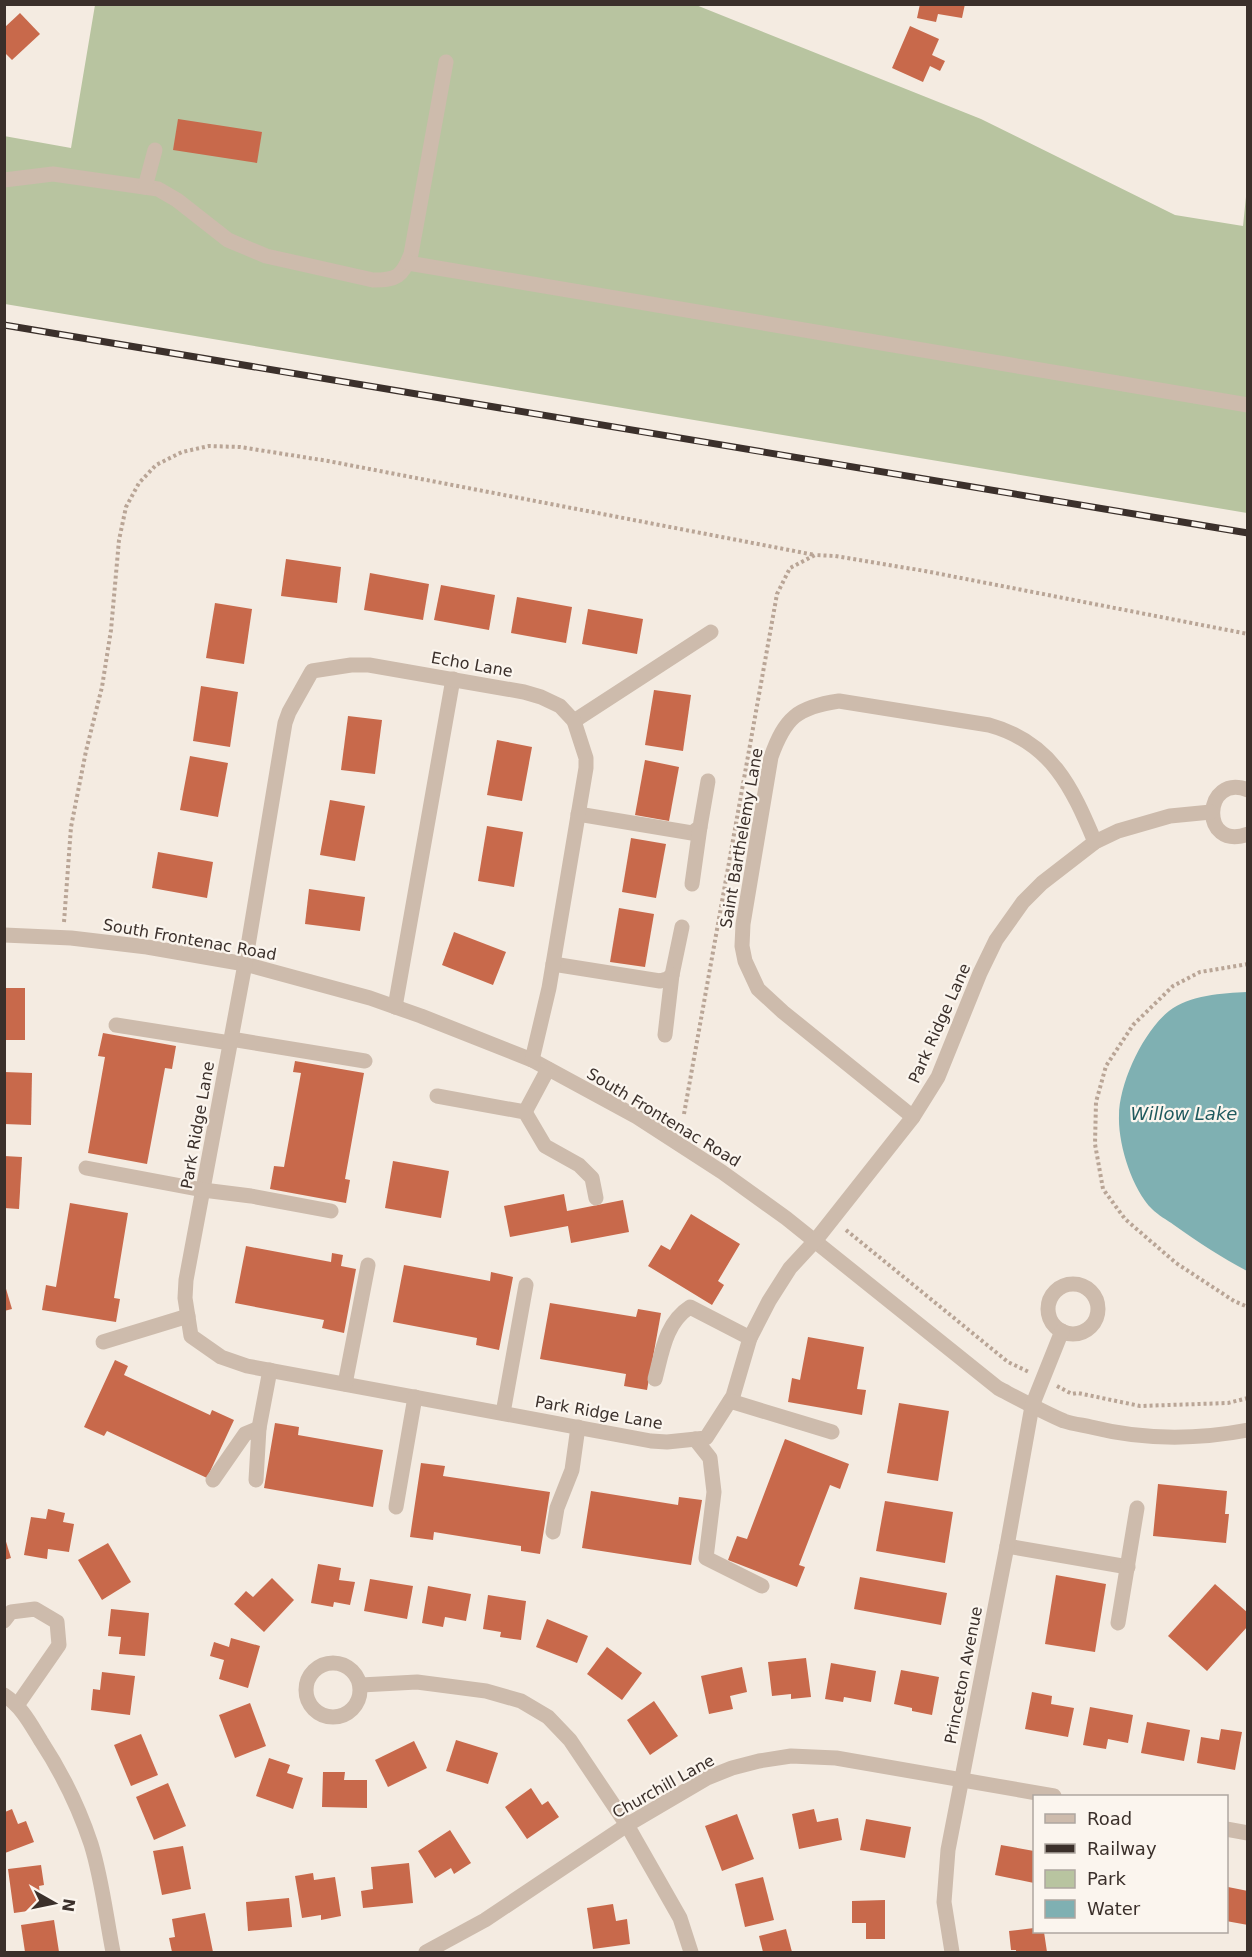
<svg xmlns="http://www.w3.org/2000/svg" width="1252" height="1957" font-family="'DejaVu Sans',sans-serif">
<style>
.green{fill:#b8c4a0}
.water{fill:#7fb0b2}
.building{fill:#c8694b}
.lines{fill:none;stroke-linecap:round;stroke-linejoin:round}
.path{stroke:#b9a596;stroke-width:4;stroke-dasharray:3 3;stroke-linecap:butt}
.minor{stroke:#cdbbac;stroke-width:15}
.rail-casing{stroke:#3b302b;stroke-width:7}
.rail{stroke:#fbf5ee;stroke-width:4.5;stroke-dasharray:14;stroke-linecap:butt}
.labels{text-anchor:middle;stroke-width:4.5;stroke-linejoin:round;paint-order:stroke}
.street-label{font-size:16px;fill:#3b302b;stroke:#fbf5ee}
.water-label{font-size:18px;font-style:italic;fill:#1f5a5e;stroke:#fbf5ee}
</style>
<rect width="100%" height="100%" fill="#f4ebe1"/>
<path class="green" d="M 95,5 L 696,5 L 981,119 L 1175,215 L 1243,226 L 1247,187 L 1247,513 L 5,304 L 4,136 L 71,148 Z"/>
<path class="water" d="M 1247,992 L 1248,992 L 1247,1271 C 1221,1257 1199,1243 1174,1225 C 1167,1220 1158,1215 1152,1209 C 1132,1189 1118,1144 1119,1116 C 1119,1083 1143,1032 1169,1011 C 1189,995 1223,993 1247,992 Z"/>
<g class="building">
<path d="M 920,4 L 965,4 L 962,18 L 938,14 L 936,22 L 917,18 Z"/>
<path d="M 20,13 L 40,34 L 12,60 L 4,52 L 4,28 Z"/>
<path d="M 910,26 L 939,39 L 932,55 L 945,61 L 940,71 L 930,66 L 923,82 L 892,68 Z"/>
<path d="M 178,119 L 262,132 L 257,163 L 173,150 Z"/>
<path d="M 286,559 L 341,567 L 337,603 L 281,596 Z"/>
<path d="M 370,573 L 429,584 L 423,620 L 364,610 Z"/>
<path d="M 441,585 L 495,595 L 489,630 L 434,620 Z"/>
<path d="M 517,597 L 572,607 L 566,643 L 511,633 Z"/>
<path d="M 215,603 L 252,609 L 244,664 L 206,658 Z"/>
<path d="M 588,609 L 643,619 L 637,654 L 582,644 Z"/>
<path d="M 201,686 L 238,692 L 230,747 L 193,741 Z"/>
<path d="M 654,690 L 691,695 L 683,751 L 645,745 Z"/>
<path d="M 348,716 L 382,720 L 375,774 L 341,770 Z"/>
<path d="M 497,740 L 532,747 L 522,801 L 487,795 Z"/>
<path d="M 190,756 L 228,763 L 218,817 L 180,810 Z"/>
<path d="M 645,760 L 679,767 L 669,821 L 635,815 Z"/>
<path d="M 330,800 L 365,806 L 355,861 L 320,855 Z"/>
<path d="M 487,826 L 523,832 L 514,887 L 478,881 Z"/>
<path d="M 631,838 L 666,844 L 656,898 L 622,892 Z"/>
<path d="M 158,852 L 213,862 L 207,898 L 152,888 Z"/>
<path d="M 309,889 L 365,897 L 360,931 L 305,924 Z"/>
<path d="M 619,908 L 654,914 L 645,967 L 610,962 Z"/>
<path d="M 454,932 L 506,952 L 493,985 L 442,965 Z"/>
<rect x="4" y="988" width="21" height="52"/>
<path d="M 103,1033 L 176,1046 L 172,1069 L 165,1068 L 147,1164 L 88,1153 L 105,1057 L 98,1056 Z"/>
<path d="M 295,1061 L 364,1073 L 345,1179 L 350,1180 L 346,1203 L 270,1189 L 274,1166 L 284,1167 L 301,1073 L 293,1072 Z"/>
<path d="M 4,1072 L 32,1073 L 31,1125 L 4,1124 Z"/>
<path d="M 4,1156 L 22,1157 L 19,1209 L 4,1208 Z"/>
<path d="M 393,1161 L 449,1171 L 441,1218 L 385,1208 Z"/>
<path d="M 564,1194 L 567,1211 L 623,1200 L 629,1232 L 571,1243 L 568,1226 L 510,1237 L 504,1206 Z"/>
<path d="M 70,1203 L 128,1213 L 114,1298 L 120,1299 L 116,1322 L 42,1310 L 46,1285 L 56,1287 Z"/>
<path d="M 691,1214 L 740,1244 L 718,1281 L 724,1285 L 712,1305 L 648,1266 L 661,1245 L 670,1250 Z"/>
<path d="M 246,1246 L 331,1262 L 332,1253 L 343,1255 L 341,1266 L 356,1269 L 344,1333 L 322,1328 L 324,1320 L 235,1303 Z"/>
<path d="M 404,1265 L 490,1281 L 491,1272 L 513,1277 L 499,1350 L 476,1345 L 477,1338 L 393,1322 Z"/>
<path d="M 4,1282 L 12,1309 L 4,1311 Z"/>
<path d="M 550,1303 L 636,1317 L 638,1309 L 661,1313 L 647,1390 L 624,1386 L 626,1374 L 540,1359 Z"/>
<path d="M 808,1337 L 864,1347 L 857,1389 L 866,1390 L 862,1415 L 788,1402 L 792,1378 L 800,1380 Z"/>
<path d="M 115,1360 L 128,1366 L 124,1375 L 210,1415 L 212,1410 L 234,1420 L 207,1478 L 107,1431 L 104,1436 L 84,1427 Z"/>
<path d="M 899,1403 L 949,1411 L 938,1481 L 887,1473 Z"/>
<path d="M 275,1423 L 299,1427 L 298,1435 L 383,1450 L 373,1507 L 264,1488 Z"/>
<path d="M 785,1439 L 849,1464 L 840,1489 L 830,1485 L 799,1565 L 805,1567 L 797,1587 L 728,1560 L 737,1536 L 747,1539 Z"/>
<path d="M 421,1463 L 445,1466 L 443,1476 L 550,1492 L 540,1554 L 521,1551 L 521,1546 L 434,1532 L 433,1540 L 410,1537 Z"/>
<path d="M 1158,1484 L 1227,1491 L 1225,1514 L 1229,1514 L 1226,1543 L 1153,1536 Z"/>
<path d="M 591,1491 L 678,1505 L 679,1497 L 702,1500 L 691,1565 L 582,1548 Z"/>
<path d="M 885,1501 L 953,1512 L 945,1563 L 876,1551 Z"/>
<path d="M 48,1509 L 65,1513 L 63,1522 L 74,1524 L 69,1552 L 48,1549 L 47,1559 L 24,1555 L 31,1517 L 46,1519 Z"/>
<path d="M 4,1535 L 11,1558 L 4,1560 Z"/>
<path d="M 108,1543 L 131,1582 L 102,1600 L 78,1560 Z"/>
<path d="M 318,1564 L 341,1568 L 339,1580 L 355,1582 L 350,1605 L 334,1602 L 333,1607 L 311,1603 Z"/>
<path d="M 1056,1575 L 1106,1584 L 1095,1652 L 1045,1644 Z"/>
<path d="M 860,1577 L 947,1593 L 941,1625 L 854,1609 Z"/>
<path d="M 272,1578 L 294,1600 L 264,1632 L 234,1604 L 246,1591 L 253,1597 Z"/>
<path d="M 370,1579 L 413,1586 L 407,1619 L 364,1611 Z"/>
<path d="M 1215,1584 L 1248,1613 L 1248,1626 L 1207,1671 L 1168,1636 Z"/>
<path d="M 428,1586 L 471,1594 L 466,1621 L 445,1617 L 443,1627 L 422,1623 Z"/>
<path d="M 488,1595 L 526,1601 L 521,1640 L 500,1637 L 501,1632 L 483,1629 Z"/>
<path d="M 111,1609 L 149,1613 L 145,1656 L 119,1654 L 121,1637 L 108,1636 Z"/>
<path d="M 547,1619 L 588,1636 L 577,1663 L 536,1647 Z"/>
<path d="M 231,1638 L 260,1646 L 248,1688 L 219,1679 L 224,1660 L 210,1656 L 214,1642 L 229,1647 Z"/>
<path d="M 607,1647 L 642,1673 L 622,1700 L 587,1674 Z"/>
<path d="M 806,1658 L 811,1697 L 791,1699 L 791,1694 L 772,1696 L 768,1662 Z"/>
<path d="M 831,1663 L 876,1671 L 871,1702 L 844,1697 L 843,1702 L 825,1699 Z"/>
<path d="M 742,1667 L 747,1692 L 730,1696 L 733,1709 L 709,1714 L 701,1676 Z"/>
<path d="M 901,1670 L 939,1677 L 932,1715 L 912,1711 L 912,1708 L 894,1704 Z"/>
<path d="M 102,1672 L 135,1676 L 130,1715 L 91,1710 L 93,1689 L 100,1690 Z"/>
<path d="M 1032,1692 L 1052,1696 L 1051,1704 L 1074,1708 L 1068,1737 L 1025,1729 Z"/>
<path d="M 654,1701 L 678,1736 L 650,1755 L 627,1720 Z"/>
<path d="M 250,1703 L 266,1746 L 235,1758 L 219,1715 Z"/>
<path d="M 1090,1707 L 1133,1715 L 1128,1743 L 1108,1739 L 1106,1749 L 1083,1745 Z"/>
<path d="M 1147,1722 L 1190,1730 L 1184,1761 L 1141,1753 Z"/>
<path d="M 1221,1729 L 1242,1732 L 1235,1770 L 1197,1763 L 1201,1737 L 1219,1740 Z"/>
<path d="M 141,1734 L 158,1775 L 131,1786 L 114,1745 Z"/>
<path d="M 456,1740 L 498,1753 L 488,1784 L 446,1771 Z"/>
<path d="M 414,1741 L 427,1768 L 388,1787 L 375,1760 Z"/>
<path d="M 269,1758 L 290,1765 L 287,1773 L 303,1778 L 293,1809 L 256,1796 Z"/>
<path d="M 323,1772 L 345,1772 L 344,1780 L 367,1780 L 367,1808 L 322,1807 Z"/>
<path d="M 168,1783 L 186,1826 L 154,1840 L 136,1797 Z"/>
<path d="M 531,1788 L 542,1805 L 548,1801 L 559,1817 L 527,1839 L 505,1807 Z"/>
<path d="M 12,1809 L 18,1824 L 26,1821 L 34,1842 L 5,1853 L 5,1812 Z"/>
<path d="M 814,1809 L 817,1822 L 838,1818 L 842,1840 L 799,1849 L 792,1814 Z"/>
<path d="M 737,1814 L 754,1859 L 722,1871 L 705,1826 Z"/>
<path d="M 866,1819 L 911,1827 L 905,1858 L 860,1850 Z"/>
<path d="M 450,1830 L 471,1863 L 454,1874 L 451,1868 L 435,1878 L 418,1851 Z"/>
<path d="M 1001,1845 L 1034,1851 L 1034,1883 L 995,1875 Z"/>
<path d="M 183,1846 L 191,1889 L 162,1895 L 153,1851 Z"/>
<path d="M 409,1863 L 413,1903 L 363,1908 L 361,1891 L 373,1889 L 371,1867 Z"/>
<path d="M 41,1865 L 44,1885 L 39,1886 L 42,1909 L 14,1913 L 8,1869 Z"/>
<path d="M 313,1873 L 314,1880 L 335,1877 L 341,1916 L 321,1920 L 321,1915 L 302,1918 L 295,1876 Z"/>
<path d="M 763,1877 L 774,1920 L 745,1927 L 735,1884 Z"/>
<path d="M 1228,1887 L 1248,1891 L 1248,1925 L 1226,1921 Z"/>
<path d="M 289,1898 L 292,1927 L 248,1931 L 246,1902 Z"/>
<path d="M 885,1900 L 885,1939 L 866,1939 L 866,1923 L 852,1923 L 852,1901 Z"/>
<path d="M 613,1904 L 616,1921 L 627,1919 L 630,1944 L 593,1949 L 587,1908 Z"/>
<path d="M 205,1913 L 213,1952 L 172,1952 L 169,1938 L 175,1937 L 172,1919 Z"/>
<path d="M 54,1920 L 59,1952 L 25,1952 L 21,1925 Z"/>
<path d="M 1034,1928 L 1034,1932 L 1044,1932 L 1047,1952 L 1016,1952 L 1016,1950 L 1011,1950 L 1009,1931 Z"/>
<path d="M 786,1929 L 792,1952 L 763,1952 L 759,1936 Z"/>
</g>
<g class="lines">
<g class="path">
<path d="M 64,922 L 71,827 L 86,751 L 102,687 L 111,630 L 119,540 L 126,507 L 139,483 L 156,465 L 182,452 L 209,446 L 240,447 L 328,461 L 815,555"/>
<path d="M 1248,964 L 1200,972 L 1173,986 L 1133,1025 L 1106,1066 L 1096,1102 L 1095,1144 L 1103,1189 L 1125,1219 L 1176,1263 L 1234,1301 L 1248,1307"/>
<path d="M 684,1114 L 777,594 L 790,568 L 815,555 L 835,556 L 925,571 L 1248,634"/>
<path d="M 846,1230 L 1008,1362 L 1029,1372"/>
<path d="M 1057,1386 L 1072,1394 L 1078,1393 L 1140,1406 L 1228,1403 L 1248,1398"/>
</g>
<g class="minor">
<path d="M 4,180 L 53,174 L 158,189 L 177,200 L 228,240 L 266,256 L 373,280 C 397,280 402,277 411,254 L 446,62"/>
<path d="M 145,187 L 155,150"/>
<path d="M 408,263 L 1248,405"/>
<path d="M 574,721 L 711,632"/>
<path d="M 1248,790 C 1203,772 1199,852 1248,834"/>
<path d="M 578,814 L 692,833 L 700,827 L 708,781"/>
<path d="M 692,884 L 700,827"/>
<path d="M 4,935 L 71,938 L 147,947 L 245,964 L 370,998 L 421,1016 L 532,1060 L 637,1117 L 722,1172 L 786,1218 L 998,1388 C 1019,1399 1041,1411 1064,1421 C 1073,1424 1082,1425 1091,1427 C 1143,1440 1196,1440 1248,1430"/>
<path d="M 553,964 L 660,981 L 667,979 L 672,975 L 682,927"/>
<path d="M 395,1007 L 453,679"/>
<path d="M 116,1025 L 230,1043"/>
<path d="M 665,1035 L 672,975"/>
<path d="M 231,1039 L 365,1061"/>
<path d="M 532,1060 L 549,988 L 586,768 L 586,758 L 574,721 L 560,706 L 541,697 L 524,692 L 369,665 L 351,665 L 312,671 L 289,712 L 285,723 L 245,964 L 186,1280 L 185,1298 L 191,1336 L 221,1357 L 247,1366 L 651,1441 L 667,1442 L 706,1438 L 733,1396 L 750,1338 L 769,1301 L 790,1268 L 815,1241 L 913,1117 L 938,1077 L 980,973 L 996,940 L 1023,902 L 1042,883 L 1095,842 L 1118,831 L 1170,816 L 1211,812"/>
<path d="M 437,1096 L 525,1112 L 545,1146 L 579,1165 L 592,1178 L 596,1198"/>
<path d="M 525,1112 L 548,1069"/>
<path d="M 913,1117 L 783,1012 L 758,989 L 745,961 L 742,946 L 743,924 L 771,757 C 785,718 797,707 839,701 L 989,725 C 1051,742 1072,787 1095,842"/>
<path d="M 86,1168 L 203,1190 L 251,1196 L 331,1211"/>
<circle cx="1073" cy="1309" r="25"/>
<path d="M 103,1342 L 188,1316"/>
<path d="M 655,1379 C 662,1353 665,1323 690,1307 L 750,1338"/>
<path d="M 345,1384 L 368,1265"/>
<path d="M 730,1401 L 832,1432"/>
<path d="M 503,1413 L 526,1285"/>
<path d="M 695,1439 L 710,1458 L 714,1492 L 706,1558 L 762,1586"/>
<path d="M 213,1480 L 245,1434 L 259,1428"/>
<path d="M 256,1480 L 259,1428 L 270,1370"/>
<path d="M 396,1507 L 415,1397"/>
<path d="M 553,1532 L 557,1508 L 572,1470 L 578,1427"/>
<path d="M 1007,1546 L 1128,1567"/>
<path d="M 4,1621 L 11,1612 L 35,1609 L 57,1622 L 59,1645 L 18,1704"/>
<path d="M 1118,1623 L 1137,1508"/>
<circle cx="333" cy="1690" r="27"/>
<path d="M 361,1685 L 417,1682 L 486,1691 L 521,1701 L 548,1717 L 570,1740 L 627,1825 L 680,1918 L 691,1952"/>
<path d="M 4,1695 C 22,1707 30,1723 41,1741 C 62,1773 79,1808 91,1844 C 102,1879 106,1917 113,1952"/>
<path d="M 1226,1829 L 1248,1833"/>
<path d="M 426,1952 L 485,1920 L 627,1825 L 707,1778 L 732,1768 L 759,1761 L 791,1756 L 836,1758 L 1054,1796"/>
<path d="M 952,1952 L 944,1902 L 948,1850 L 1007,1546 L 1032,1406 L 1062,1331"/>
</g>
<g class="rail-casing">
<path id="rail" d="M 4,325 L 1248,533"/>
</g>
<use href="#rail" class="rail"/>
</g>
<g class="labels">
<g class="street-label">
<text transform="translate(472 664) rotate(10)" y="6">Echo Lane</text>
<text transform="translate(741 838) rotate(-80)" y="6">Saint Barthelemy Lane</text>
<text transform="translate(190 939) rotate(10)" y="6">South Frontenac Road</text>
<text transform="translate(939 1023) rotate(-66)" y="6">Park Ridge Lane</text>
<text transform="translate(664 1117) rotate(31)" y="6">South Frontenac Road</text>
<text transform="translate(197 1125) rotate(-80)" y="6">Park Ridge Lane</text>
<text transform="translate(599 1412) rotate(10)" y="6">Park Ridge Lane</text>
<text transform="translate(963 1675) rotate(-79)" y="6">Princeton Avenue</text>
<text transform="translate(663 1786) rotate(-29)" y="6">Churchill Lane</text>
</g>
<g class="water-label">
<text x="1184" y="1120">Willow Lake</text>
</g>
</g>
<rect width="1252" height="1957" fill="none" stroke="#3b302b" stroke-width="12"/>
<rect x="1033" y="1795" width="195" height="138" fill="#fbf5ee" stroke="#aea6a0" stroke-width="1.5"/>
<rect x="1045" y="1814" width="30" height="9" fill="#cdbbac" stroke="#aea6a0" stroke-width="1.5"/>
<text x="1087" y="1825" font-size="18" fill="#3b302b">Road</text>
<rect x="1045" y="1844" width="30" height="9" fill="#3b302b" stroke="#aea6a0" stroke-width="1.5"/>
<text x="1087" y="1855" font-size="18" fill="#3b302b">Railway</text>
<rect x="1045" y="1870" width="30" height="18" fill="#b8c4a0" stroke="#aea6a0" stroke-width="1.5"/>
<text x="1087" y="1885" font-size="18" fill="#3b302b">Park</text>
<rect x="1045" y="1900" width="30" height="18" fill="#7fb0b2" stroke="#aea6a0" stroke-width="1.5"/>
<text x="1087" y="1915" font-size="18" fill="#3b302b">Water</text>
<g transform="translate(54 1903) rotate(99)" stroke="#fbf5ee" stroke-width="4.5" paint-order="stroke">
<path d="M0-4.5L10 22L0 15L-10 22Z" fill="#3b302b"/>
<text y="-9" font-size="16" font-weight="bold" text-anchor="middle" fill="#3b302b">N</text>
</g>
</svg>
